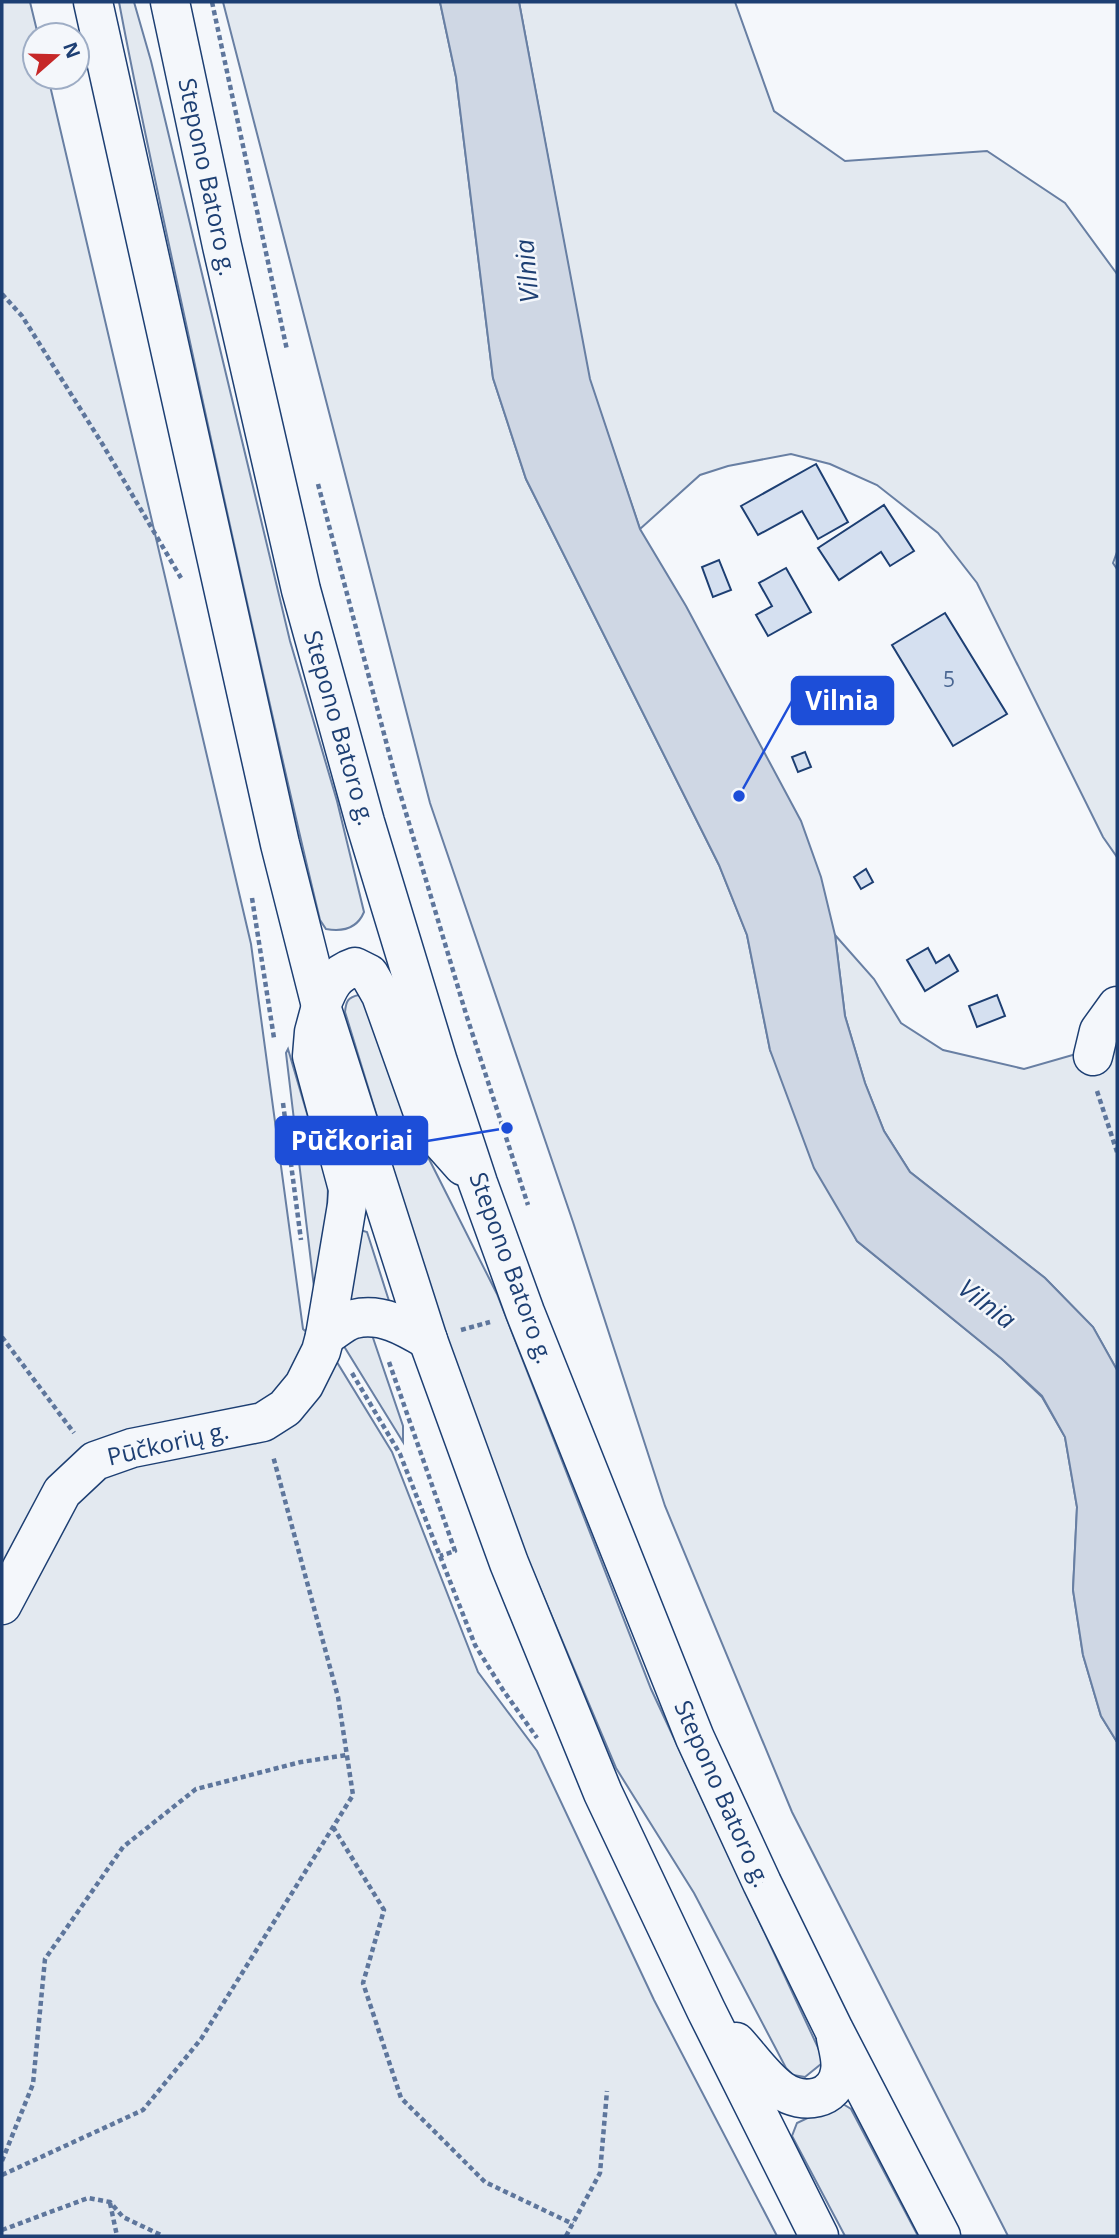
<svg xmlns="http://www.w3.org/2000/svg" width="1119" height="2238" font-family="'Open Sans',sans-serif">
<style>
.green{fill:#e3e9f0;stroke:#687fa3;stroke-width:2}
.water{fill:#cfd7e4;stroke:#687fa3;stroke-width:2}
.building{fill:#d5e0f0;stroke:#1d3f73;stroke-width:2}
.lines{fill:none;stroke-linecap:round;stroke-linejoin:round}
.minor-casing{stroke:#1d3f73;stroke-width:41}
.major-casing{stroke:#1d3f73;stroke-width:41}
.path{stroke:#5e769c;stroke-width:4.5;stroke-dasharray:5 3.5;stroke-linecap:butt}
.minor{stroke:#f4f7fb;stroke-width:38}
.major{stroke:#f4f7fb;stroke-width:38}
.labels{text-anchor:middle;stroke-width:5;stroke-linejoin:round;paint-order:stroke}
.number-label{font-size:21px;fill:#4b6792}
.street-label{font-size:24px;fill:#1d3f73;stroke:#f4f7fb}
.water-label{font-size:26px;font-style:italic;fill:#1d3f73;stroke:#f4f7fb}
.leader{fill:none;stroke:#1d4ed8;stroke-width:2.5}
.callout-dot{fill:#1d4ed8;stroke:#f4f7fb;stroke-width:2.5}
.callout{fill:#1d4ed8;stroke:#1d4ed8;stroke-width:2.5}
.callout-label{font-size:26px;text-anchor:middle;font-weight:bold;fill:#fff}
</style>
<rect width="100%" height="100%" fill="#f4f7fb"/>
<g class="green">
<path d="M 2,2 L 30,2 L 38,35 L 35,35 L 35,77 L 48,77 L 251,944 L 303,1329 L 335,1359 L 392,1452 L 478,1672 L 537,1751 L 654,2000 L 777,2236 L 2,2236 Z"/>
<path d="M 119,2 L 134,2 L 151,61 L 290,641 L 337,801 L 364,912 C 357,929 343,932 326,929 L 320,920 C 277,742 238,563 199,384 C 172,257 143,130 119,2 Z"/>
<path d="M 223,2 L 440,2 L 456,77 L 493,378 L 526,479 L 719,865 L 747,935 L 770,1050 L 857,1241 L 1002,1359 L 1042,1397 L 1065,1437 L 1077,1507 L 1073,1590 L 1083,1655 L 1101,1716 L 1117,1742 L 1117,2236 L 1008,2236 L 792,1812 L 665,1506 L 573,1222 L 430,803 Z"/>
<path d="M 519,2 L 735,2 L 774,111 L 845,161 L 987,151 L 1065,203 L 1117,274 L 1117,552 L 1113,563 L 1117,569 L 1117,857 L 1103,837 L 977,583 L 938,533 L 877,485 L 830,464 L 791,454 L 728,466 L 700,475 L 640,529 L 589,379 Z"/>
<path d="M 835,935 L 874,979 L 901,1023 L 943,1050 L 1024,1069 L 1097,1048 L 1117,1036 L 1117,1370 L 1093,1327 L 1045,1278 L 910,1172 L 884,1131 L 865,1083 L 845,1016 Z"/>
<path d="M 359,995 L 369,1000 L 424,1149 L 497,1294 L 651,1689 L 821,2054 L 821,2064 L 805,2077 L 793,2075 L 786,2068 L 694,1893 L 616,1768 L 520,1541 L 440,1322 L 345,1012 C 346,1001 348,997 359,995 Z"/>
<path d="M 288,1049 L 328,1185 L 327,1223 L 316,1304 L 286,1053 Z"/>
<path d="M 360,1230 L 367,1232 L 390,1304 L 348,1307 Z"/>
<path d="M 371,1332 L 403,1426 L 403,1442 L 342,1343 Z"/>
<path d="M 843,2104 L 851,2109 L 918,2236 L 845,2236 L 792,2136 L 797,2123 L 835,2105 Z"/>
</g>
<path class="water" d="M 440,2 L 519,2 L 590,379 L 640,529 L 686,606 L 801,821 L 821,877 L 835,935 L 845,1016 L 865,1083 L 884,1131 L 910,1172 L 1045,1278 L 1093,1327 L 1117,1370 L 1117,1742 L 1101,1716 L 1083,1655 L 1073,1590 L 1077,1507 L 1065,1437 L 1042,1396 L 1002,1359 L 857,1241 L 814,1168 L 770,1050 L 747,935 L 719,865 L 526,479 L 493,378 L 456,77 Z"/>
<g class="building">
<path d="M 816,464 L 848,522 L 818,539 L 802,511 L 758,535 L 741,506 Z"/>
<path d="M 884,505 L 914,551 L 890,566 L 881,552 L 839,580 L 818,548 Z"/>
<path d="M 719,560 L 731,590 L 713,597 L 702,567 Z"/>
<path d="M 786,568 L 811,612 L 768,636 L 756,615 L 772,606 L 759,583 Z"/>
<path d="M 945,613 L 1007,714 L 953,746 L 892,645 Z"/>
<path d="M 805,752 L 811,767 L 798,772 L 792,757 Z"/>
<path d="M 866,869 L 873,882 L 861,889 L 854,877 Z"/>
<path d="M 928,948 L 936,963 L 949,955 L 958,971 L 925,991 L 907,960 Z"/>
<path d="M 997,995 L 1005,1016 L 977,1027 L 969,1006 Z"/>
</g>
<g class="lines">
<g class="minor-casing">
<g id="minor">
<path d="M 1093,1056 L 1099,1031 L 1117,1006"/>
<path d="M 325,1336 C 334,1331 345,1321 354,1319 C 381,1312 406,1327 428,1340"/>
<path d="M 2,1605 L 62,1492 L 95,1461 L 132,1448 L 263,1422 L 285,1408 L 304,1385 L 321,1351 L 325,1336 L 347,1205 L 348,1189 L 312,1056 L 314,1032 L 321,1006"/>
</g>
</g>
<g class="major-casing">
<g id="major">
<path d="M 93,2 L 280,844 L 321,1006 L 428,1340 L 509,1563 L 603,1793 L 706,2010 L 819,2236"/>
<path d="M 170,2 L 222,246 L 301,590 L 365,822 L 438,1062 L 478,1183 L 525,1312 L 695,1738 L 762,1883 L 834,2030 L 941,2236"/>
<path d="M 321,1006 C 329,986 334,974 355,967 L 369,974 L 381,995 L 422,1110 L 439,1139 L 463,1166"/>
<path d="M 736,2042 C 750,2057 764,2078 781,2090 C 802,2105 836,2101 840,2071 C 842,2061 838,2048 836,2038"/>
</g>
</g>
<g class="path">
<path d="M 212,2 L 287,350"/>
<path d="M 2,294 L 22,316 L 103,445 L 181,578"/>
<path d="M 318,484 L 397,783 L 466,1014 L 528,1205"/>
<path d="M 252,898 L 274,1038"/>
<path d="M 1097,1091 L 1117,1152"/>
<path d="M 283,1103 L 301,1240"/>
<path d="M 461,1330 L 490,1322"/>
<path d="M 2,1337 L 74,1433"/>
<path d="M 389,1362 L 455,1551 L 440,1556"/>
<path d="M 352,1373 L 400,1454 L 475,1645 L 503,1690 L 537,1738"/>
<path d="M 333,1827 L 384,1910 L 363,1983 L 401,2098 L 485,2182 L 573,2224"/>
<path d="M 2,2161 L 33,2084 L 45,1959 L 123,1847 L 196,1789 L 301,1762 L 347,1755"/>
<path d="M 2,2175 L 143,2110 L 201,2039 L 353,1795 L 338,1697 L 273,1456"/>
<path d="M 110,2203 L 117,2236"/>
<path d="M 2,2230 L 88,2198 L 110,2202 L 123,2217 L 163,2236"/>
<path d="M 566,2236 L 600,2173 L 607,2091"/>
</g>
<use href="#minor" class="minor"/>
<use href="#major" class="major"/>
</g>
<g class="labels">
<g class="number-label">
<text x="949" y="687">5</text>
</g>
<g class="street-label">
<text transform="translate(207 177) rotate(78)" y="8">Stepono Batoro g.</text>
<text transform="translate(339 728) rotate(74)" y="8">Stepono Batoro g.</text>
<text transform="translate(511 1268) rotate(70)" y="8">Stepono Batoro g.</text>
<text transform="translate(168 1444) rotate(-13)" y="8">Pūčkorių g.</text>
<text transform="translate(722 1794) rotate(66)" y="8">Stepono Batoro g.</text>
</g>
<g class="water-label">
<text transform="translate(527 271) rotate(-95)" y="9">Vilnia</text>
<text transform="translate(987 1304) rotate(37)" y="9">Vilnia</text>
</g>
</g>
<path class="leader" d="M739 796L792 701M507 1128L427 1141"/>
<g class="callout-dot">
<circle cx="739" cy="796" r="7"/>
<circle cx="507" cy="1128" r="7"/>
</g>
<g class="callout">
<rect x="792" y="677" width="101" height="47" rx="7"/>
<rect x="276" y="1117" width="151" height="47" rx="7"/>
</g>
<g class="callout-label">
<text x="842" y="710">Vilnia</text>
<text x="352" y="1150">Pūčkoriai</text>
</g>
<rect width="1119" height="2238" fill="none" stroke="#1d3f73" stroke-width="7"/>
<g transform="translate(56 56) rotate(70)"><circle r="33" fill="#f4f7fb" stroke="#9eadc5" stroke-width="2"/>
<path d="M0-5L12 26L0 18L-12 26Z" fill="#c62828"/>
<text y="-10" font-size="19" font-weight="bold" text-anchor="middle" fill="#1d3f73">N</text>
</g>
</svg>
